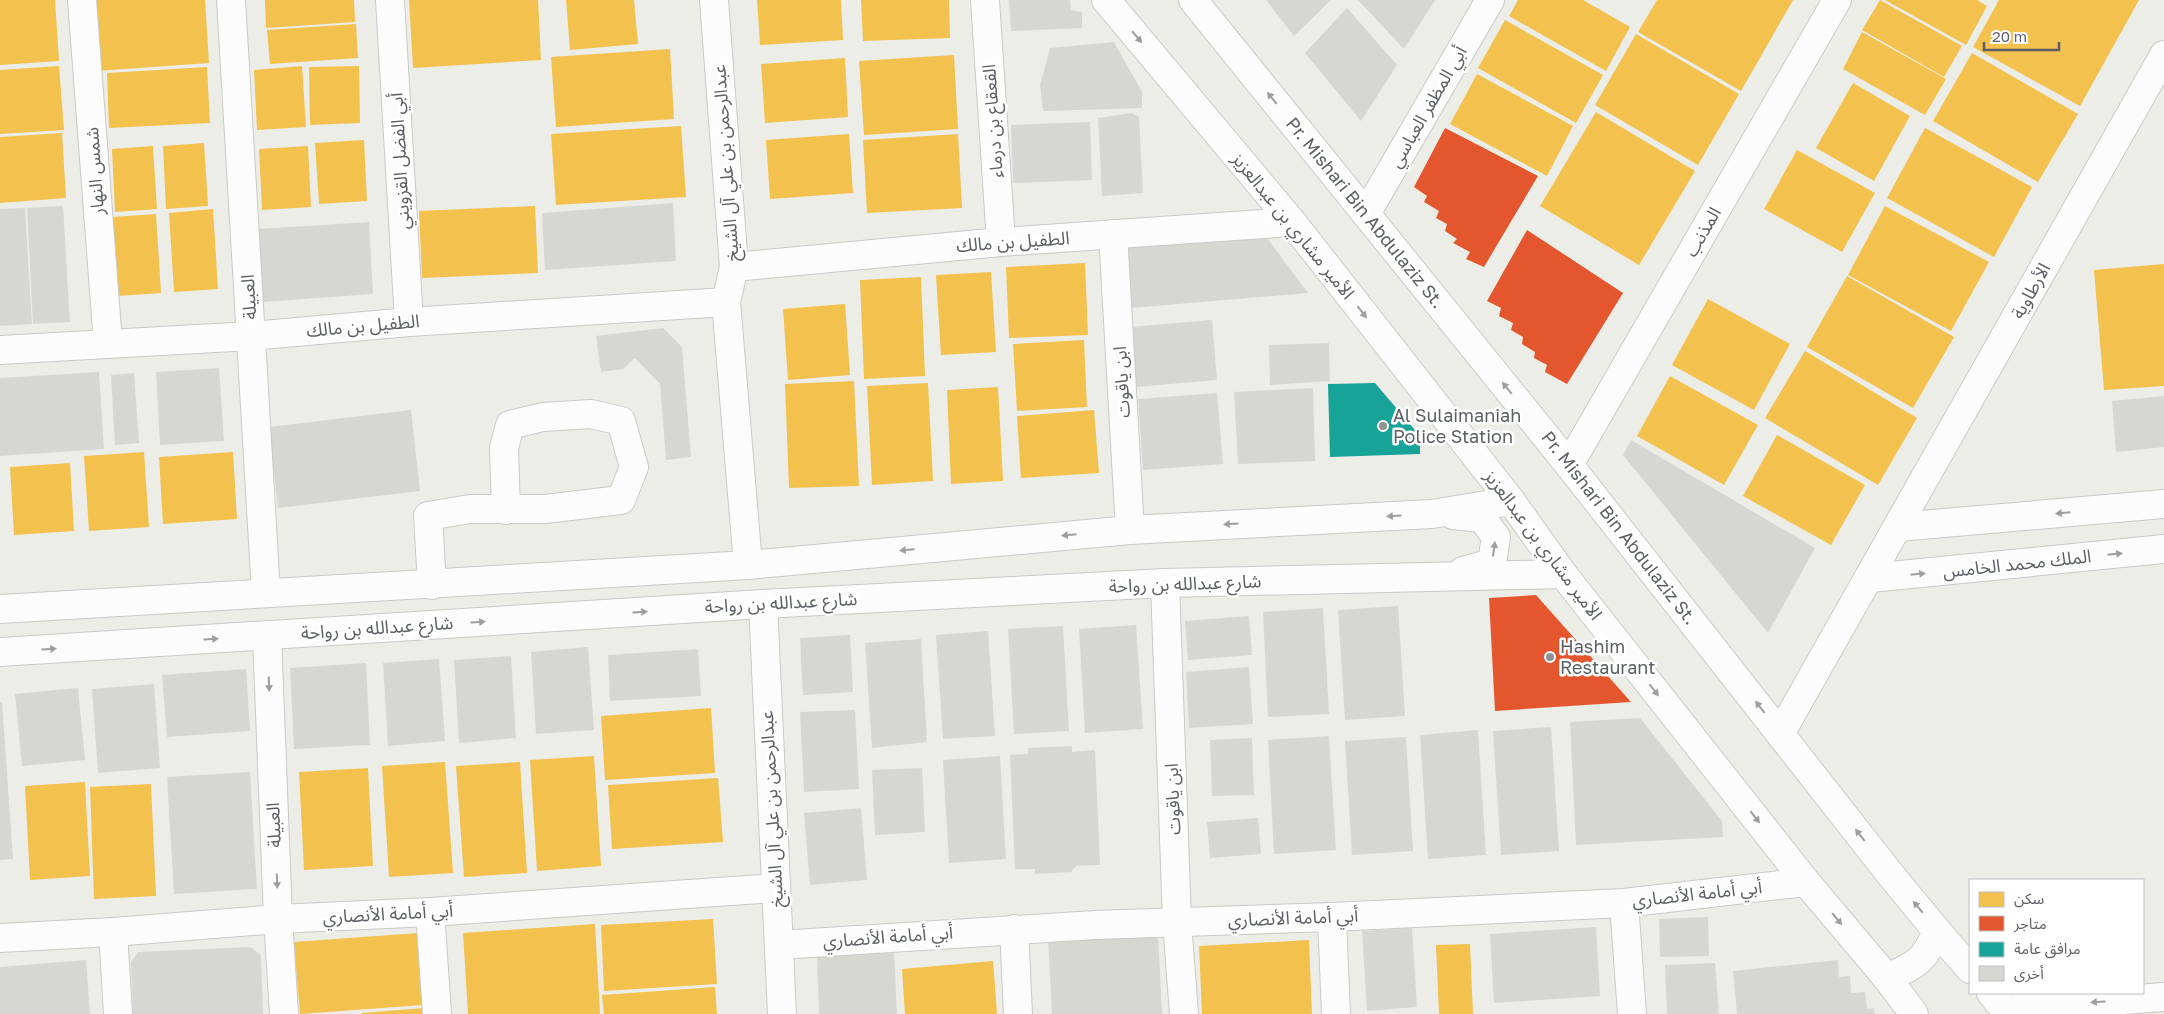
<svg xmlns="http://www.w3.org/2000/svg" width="2164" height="1014" font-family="'Golos Text','Noto Sans Arabic',sans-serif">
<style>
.homes{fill:#f2c14e}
.shops{fill:#e4572e}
.public{fill:#17a398}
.building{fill:#d6d6d3}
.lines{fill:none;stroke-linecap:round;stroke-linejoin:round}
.minor-casing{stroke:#c9cac8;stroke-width:30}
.minor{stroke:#fcfcfc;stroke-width:28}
.oneway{fill:#9c9ea2}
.poi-dot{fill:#8f9194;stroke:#fff;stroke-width:2}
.labels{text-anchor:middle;stroke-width:5;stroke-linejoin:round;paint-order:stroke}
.street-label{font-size:18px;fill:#5c6066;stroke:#fff}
.poi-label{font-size:18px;fill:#5c6066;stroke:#fff;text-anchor:start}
</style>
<rect width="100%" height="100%" fill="#edede8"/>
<g class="homes">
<path d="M 0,0 L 55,0 L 59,61 L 0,65 Z"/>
<path d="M 93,0 L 205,0 L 209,63 L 97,71 Z"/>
<path d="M 265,0 L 354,0 L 355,22 L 266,28 Z"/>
<path d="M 409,0 L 538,0 L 541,60 L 413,68 Z"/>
<path d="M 566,0 L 634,0 L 638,44 L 570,50 Z"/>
<path d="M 757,0 L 841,0 L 843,40 L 760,45 Z"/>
<path d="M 861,0 L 949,0 L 950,38 L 863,41 Z"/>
<path d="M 1518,0 L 1583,0 L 1630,27 L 1606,71 L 1509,16 Z"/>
<path d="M 1657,0 L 1793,0 L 1741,91 L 1638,32 Z"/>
<path d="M 1880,0 L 1962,46 L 1944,77 L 1862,30 Z"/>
<path d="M 1885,0 L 1977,0 L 1987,6 L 1966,45 Z"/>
<path d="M 1999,0 L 2139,0 L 2080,106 L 1973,47 Z"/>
<path d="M 1505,20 L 1603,75 L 1576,123 L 1478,68 Z"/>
<path d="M 356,24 L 358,58 L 270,64 L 267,30 Z"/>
<path d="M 1862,32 L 1946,79 L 1925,115 L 1843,69 Z"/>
<path d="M 1636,34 L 1739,94 L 1698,165 L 1595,105 Z"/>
<path d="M 670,49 L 674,119 L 556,127 L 551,57 Z"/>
<path d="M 1972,53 L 2078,114 L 2038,182 L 1933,121 Z"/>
<path d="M 954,55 L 958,129 L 864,135 L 859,61 Z"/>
<path d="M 845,58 L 848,117 L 765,123 L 761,64 Z"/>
<path d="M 59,66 L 64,130 L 0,134 L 0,70 Z"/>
<path d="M 302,66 L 306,127 L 257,130 L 254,70 Z"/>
<path d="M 359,66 L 360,123 L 310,125 L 309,67 Z"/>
<path d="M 207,67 L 210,123 L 109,128 L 107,73 Z"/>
<path d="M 1477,74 L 1573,126 L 1547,176 L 1450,124 Z"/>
<path d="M 1853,83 L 1910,116 L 1874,181 L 1816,148 Z"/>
<path d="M 1596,112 L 1695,171 L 1639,265 L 1540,206 Z"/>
<path d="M 681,126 L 686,197 L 556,205 L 551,134 Z"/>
<path d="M 1925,128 L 2032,187 L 1994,257 L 1887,198 Z"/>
<path d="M 62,133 L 66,198 L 0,203 L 0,137 Z"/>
<path d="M 849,134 L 853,193 L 770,199 L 766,140 Z"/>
<path d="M 958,134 L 962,208 L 867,213 L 863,140 Z"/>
<path d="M 364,140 L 367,201 L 319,204 L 315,143 Z"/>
<path d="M 204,143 L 208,206 L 166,209 L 163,146 Z"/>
<path d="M 153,146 L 157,209 L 115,212 L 112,149 Z"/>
<path d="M 308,146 L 311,207 L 262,210 L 259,149 Z"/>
<path d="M 1797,150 L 1875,193 L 1842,252 L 1764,209 Z"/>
<path d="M 535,206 L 538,273 L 422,278 L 419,211 Z"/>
<path d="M 1885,206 L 1989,262 L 1951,331 L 1848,275 Z"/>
<path d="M 213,209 L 218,289 L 174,292 L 169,213 Z"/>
<path d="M 156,214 L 161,293 L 117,296 L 112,217 Z"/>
<path d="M 1085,263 L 1088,335 L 1009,338 L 1006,267 Z"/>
<path d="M 2164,264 L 2164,386 L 2104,390 L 2094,270 Z"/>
<path d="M 991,272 L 996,352 L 941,355 L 936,275 Z"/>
<path d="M 1847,276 L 1954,337 L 1913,408 L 1807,347 Z"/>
<path d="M 921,277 L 925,376 L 864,379 L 860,280 Z"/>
<path d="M 1708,299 L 1790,344 L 1754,410 L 1672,365 Z"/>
<path d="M 845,304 L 850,375 L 788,380 L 783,309 Z"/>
<path d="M 1084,340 L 1087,407 L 1017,411 L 1013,344 Z"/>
<path d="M 1805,351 L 1917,418 L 1878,485 L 1765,418 Z"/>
<path d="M 1670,376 L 1758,425 L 1724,485 L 1637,436 Z"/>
<path d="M 854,381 L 859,486 L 789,488 L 785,384 Z"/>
<path d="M 928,383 L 933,481 L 872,485 L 867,386 Z"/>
<path d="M 998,387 L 1003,481 L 951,484 L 947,390 Z"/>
<path d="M 1094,410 L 1099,473 L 1021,478 L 1017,416 Z"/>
<path d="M 1777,435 L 1865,485 L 1831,545 L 1743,496 Z"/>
<path d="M 144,452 L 149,527 L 89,531 L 84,456 Z"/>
<path d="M 233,452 L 237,519 L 163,524 L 159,457 Z"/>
<path d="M 70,463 L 74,531 L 14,535 L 10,467 Z"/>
<path d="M 711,708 L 715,773 L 605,780 L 601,716 Z"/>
<path d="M 594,756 L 601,866 L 537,871 L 530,760 Z"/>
<path d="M 445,762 L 453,873 L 389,877 L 382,766 Z"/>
<path d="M 520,762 L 527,873 L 464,877 L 456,766 Z"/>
<path d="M 368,768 L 373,866 L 304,870 L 299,772 Z"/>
<path d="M 718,778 L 723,842 L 612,849 L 608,785 Z"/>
<path d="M 85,782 L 90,876 L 30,880 L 25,786 Z"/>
<path d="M 151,784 L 156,896 L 94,899 L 90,787 Z"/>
<path d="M 713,919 L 717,984 L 604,991 L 601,925 Z"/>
<path d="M 595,924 L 600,1014 L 468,1014 L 463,933 Z"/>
<path d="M 418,933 L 423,1005 L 300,1014 L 294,942 Z"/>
<path d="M 1309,940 L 1312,1014 L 1202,1014 L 1199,946 Z"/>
<path d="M 1470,944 L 1473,1014 L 1439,1014 L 1436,945 Z"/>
<path d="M 993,961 L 997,1014 L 905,1014 L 902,969 Z"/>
<path d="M 715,987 L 717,1014 L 604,1014 L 602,995 Z"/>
<path d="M 424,1008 L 424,1014 L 362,1014 L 362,1013 Z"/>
</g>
<g class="shops">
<path d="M 1445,128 L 1538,176 L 1484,267 L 1466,259 L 1470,252 L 1453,243 L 1457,239 L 1445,231 L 1447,224 L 1436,218 L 1439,211 L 1424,202 L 1427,196 L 1414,187 Z"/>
<path d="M 1527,230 L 1623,293 L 1567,384 L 1545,372 L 1547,365 L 1534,358 L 1535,352 L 1522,344 L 1523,337 L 1511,330 L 1513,323 L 1499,316 L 1501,308 L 1487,301 Z"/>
<path d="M 1536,595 L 1631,702 L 1495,711 L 1489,598 Z"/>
</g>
<path class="public" d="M 1375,383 L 1420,436 L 1420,454 L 1330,457 L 1328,384 Z"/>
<g class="building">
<path d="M 1009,0 L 1070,0 L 1071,10 L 1082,12 L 1082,28 L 1011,31 Z"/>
<path d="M 1266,0 L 1331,0 L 1294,36 Z"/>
<path d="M 1358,0 L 1435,0 L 1404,49 Z"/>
<path d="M 1347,8 L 1397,65 L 1361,121 L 1305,53 Z"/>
<path d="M 1114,42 L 1142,92 L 1142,108 L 1043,111 L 1040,85 L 1050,48 Z"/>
<path d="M 1131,113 L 1139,117 L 1143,193 L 1102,196 L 1098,118 Z"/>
<path d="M 1090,122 L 1092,180 L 1013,183 L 1011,125 Z"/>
<path d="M 673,203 L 676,261 L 545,270 L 542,213 Z"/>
<path d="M 63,206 L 70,322 L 33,324 L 27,208 Z"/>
<path d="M 25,208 L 32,324 L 0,326 L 0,209 Z"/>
<path d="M 369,222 L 373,294 L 263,302 L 259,229 Z"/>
<path d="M 1265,235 L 1308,293 L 1131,308 L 1128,244 Z"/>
<path d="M 1212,320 L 1217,380 L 1135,387 L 1130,327 Z"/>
<path d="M 663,328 L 682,347 L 691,457 L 666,460 L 660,384 L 635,358 L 623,369 L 601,372 L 596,336 Z"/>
<path d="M 1329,343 L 1330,381 L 1270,385 L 1269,345 Z"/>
<path d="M 219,368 L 224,441 L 160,445 L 156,372 Z"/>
<path d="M 99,372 L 104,449 L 0,456 L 0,378 Z"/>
<path d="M 134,373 L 139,443 L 115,445 L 111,375 Z"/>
<path d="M 1313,388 L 1315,461 L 1238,464 L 1234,392 Z"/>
<path d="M 1217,393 L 1223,464 L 1143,470 L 1138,399 Z"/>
<path d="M 2164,396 L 2164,447 L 2116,452 L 2112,401 Z"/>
<path d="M 411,410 L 420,491 L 278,508 L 269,427 Z"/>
<path d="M 1631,440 L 1815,548 L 1768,633 L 1623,455 Z"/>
<path d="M 1398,606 L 1405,716 L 1345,720 L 1338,610 Z"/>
<path d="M 1323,608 L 1329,714 L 1268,717 L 1263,612 Z"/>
<path d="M 1249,616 L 1252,655 L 1188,660 L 1185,621 Z"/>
<path d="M 1136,625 L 1143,729 L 1085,733 L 1079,629 Z"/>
<path d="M 1063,626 L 1069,731 L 1014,734 L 1008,629 Z"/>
<path d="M 988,631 L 995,736 L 943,739 L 936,635 Z"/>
<path d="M 850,635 L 853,692 L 803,695 L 800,638 Z"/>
<path d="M 921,639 L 927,742 L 872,748 L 865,643 Z"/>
<path d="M 588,647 L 594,730 L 536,734 L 531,652 Z"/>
<path d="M 698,649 L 701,696 L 610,701 L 608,655 Z"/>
<path d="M 511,656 L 516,738 L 459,743 L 454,660 Z"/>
<path d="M 439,659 L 445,741 L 388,746 L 383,663 Z"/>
<path d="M 366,663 L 370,745 L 294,749 L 290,668 Z"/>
<path d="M 1249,667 L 1253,724 L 1189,728 L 1186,672 Z"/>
<path d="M 246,669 L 250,731 L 167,737 L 162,675 Z"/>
<path d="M 154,684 L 160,768 L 98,773 L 92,689 Z"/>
<path d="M 78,688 L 85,760 L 22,766 L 15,694 Z"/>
<path d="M 0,702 L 2,702 L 13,859 L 0,860 Z"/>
<path d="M 855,710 L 859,789 L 804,792 L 800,712 Z"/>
<path d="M 1640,718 L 1722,821 L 1723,837 L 1576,845 L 1570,722 Z"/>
<path d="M 1551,727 L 1559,851 L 1501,855 L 1493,731 Z"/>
<path d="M 1478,730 L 1486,855 L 1428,859 L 1420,735 Z"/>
<path d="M 1329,736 L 1336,850 L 1274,854 L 1268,740 Z"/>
<path d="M 1406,737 L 1413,851 L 1352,855 L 1345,741 Z"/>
<path d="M 1252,738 L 1254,795 L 1212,796 L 1210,740 Z"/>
<path d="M 1072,746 L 1072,752 L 1095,750 L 1100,865 L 1076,866 L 1071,872 L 1035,874 L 1035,869 L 1015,869 L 1010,755 L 1028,754 L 1028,748 Z"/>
<path d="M 1000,756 L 1006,859 L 949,863 L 943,760 Z"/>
<path d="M 922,768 L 925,832 L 875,835 L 872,770 Z"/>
<path d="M 250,772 L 257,889 L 174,894 L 167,777 Z"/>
<path d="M 861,808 L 867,880 L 810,885 L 804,813 Z"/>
<path d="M 1258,818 L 1261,854 L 1210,858 L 1207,822 Z"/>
<path d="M 1708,917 L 1709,956 L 1660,957 L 1659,919 Z"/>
<path d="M 1596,927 L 1600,996 L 1494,1003 L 1490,934 Z"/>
<path d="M 1412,928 L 1417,1007 L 1367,1011 L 1362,931 Z"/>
<path d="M 1158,933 L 1162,1014 L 1052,1014 L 1048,940 Z"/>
<path d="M 250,947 L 261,955 L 263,1014 L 133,1014 L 131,962 L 138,952 Z"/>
<path d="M 894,953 L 897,1014 L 819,1014 L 817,956 Z"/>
<path d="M 86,960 L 90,1014 L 0,1014 L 0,967 Z"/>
<path d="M 1838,960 L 1839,977 L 1850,976 L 1851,993 L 1865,992 L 1867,1009 L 1874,1008 L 1875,1014 L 1737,1014 L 1733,971 Z"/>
<path d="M 1715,963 L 1719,1014 L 1667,1014 L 1665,965 Z"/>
</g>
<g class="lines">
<g class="minor-casing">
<g id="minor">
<path d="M 82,0 L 108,343"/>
<path d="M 231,0 L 266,593"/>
<path d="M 390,0 L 409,322"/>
<path d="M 714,0 L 734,267 L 726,302 L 748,565"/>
<path d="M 985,0 L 1001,242"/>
<path d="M 1106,0 L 1292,222 L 1511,501 L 1563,574 L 1806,882 L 1887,978 C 1917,964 1924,962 1937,931 L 1890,874 L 1569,465 L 1193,0"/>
<path d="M 1366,214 L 1490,0"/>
<path d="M 1113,234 L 1130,530"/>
<path d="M 734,267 L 1001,242 L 1292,222"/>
<path d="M 0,350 L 251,336 L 409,322 L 726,302"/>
<path d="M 1569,465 L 1837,0"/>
<path d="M 1453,515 L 1482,518 L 1496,537 L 1492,563 L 1463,571"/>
<path d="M 1898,527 L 2164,504"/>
<path d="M 1870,578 L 2164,549"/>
<path d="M 1165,583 L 1177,922 L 1184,1014"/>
<path d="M 432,585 L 428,516 L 470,509 L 545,509 L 621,500 L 634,467 L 621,421 L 591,414 L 543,417 L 510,425 L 504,448 L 506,510"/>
<path d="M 763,604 L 782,1014"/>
<path d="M 0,609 L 748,565 L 1130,530 L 1432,514 L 1511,501"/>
<path d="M 267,635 L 278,919 L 284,1014"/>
<path d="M 0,652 L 763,604 L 1165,583 L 1563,574"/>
<path d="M 1780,734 L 2164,55"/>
<path d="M 1624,903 L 1632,1014"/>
<path d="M 430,912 L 437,1014"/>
<path d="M 1332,917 L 1336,1014"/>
<path d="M 1014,929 L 1018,1014"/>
<path d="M 1937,931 L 1970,969"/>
<path d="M 113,932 L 118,1014"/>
<path d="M 0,938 L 113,932 L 278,919 L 430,912 L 775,888"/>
<path d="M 779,945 L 1095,925 L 1332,917 L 1624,903 L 1806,882"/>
<path d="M 1887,978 L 1914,1014"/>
<path d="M 1991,993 L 2004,1009 L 2164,997"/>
</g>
</g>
<use href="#minor" class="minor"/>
</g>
<defs><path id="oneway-solid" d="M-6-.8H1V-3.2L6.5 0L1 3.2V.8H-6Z" transform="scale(1.25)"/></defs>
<g class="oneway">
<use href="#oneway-solid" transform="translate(1137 37) rotate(50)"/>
<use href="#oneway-solid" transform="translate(1272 98) rotate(-129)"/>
<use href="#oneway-solid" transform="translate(1362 312) rotate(52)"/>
<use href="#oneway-solid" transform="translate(1507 388) rotate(-129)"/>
<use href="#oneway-solid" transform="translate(2063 513) rotate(175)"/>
<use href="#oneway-solid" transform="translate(1394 516) rotate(177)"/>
<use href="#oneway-solid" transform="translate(1231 524) rotate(177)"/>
<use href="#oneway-solid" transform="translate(1069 535) rotate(175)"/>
<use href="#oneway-solid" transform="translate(1494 549) rotate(-82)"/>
<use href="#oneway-solid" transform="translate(907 550) rotate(175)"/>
<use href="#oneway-solid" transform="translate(2115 554) rotate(-6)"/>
<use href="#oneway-solid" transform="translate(1918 574) rotate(-6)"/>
<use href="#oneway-solid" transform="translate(640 612) rotate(-4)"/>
<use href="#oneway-solid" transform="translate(478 622) rotate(-4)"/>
<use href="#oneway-solid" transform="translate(211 639) rotate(-4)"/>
<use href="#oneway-solid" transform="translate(49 649) rotate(-4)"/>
<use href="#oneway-solid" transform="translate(269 684) rotate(88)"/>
<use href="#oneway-solid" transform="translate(1654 690) rotate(52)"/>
<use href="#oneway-solid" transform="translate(1760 707) rotate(-128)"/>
<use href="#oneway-solid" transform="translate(1755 817) rotate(52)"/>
<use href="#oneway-solid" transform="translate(1860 835) rotate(-128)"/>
<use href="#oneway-solid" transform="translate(277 881) rotate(88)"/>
<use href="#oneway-solid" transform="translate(1918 907) rotate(-130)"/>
<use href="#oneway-solid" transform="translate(1837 919) rotate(50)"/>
<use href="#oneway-solid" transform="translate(2098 1002) rotate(176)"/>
</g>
<g class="poi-dot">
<circle cx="1383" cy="426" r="5"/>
<circle cx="1550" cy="657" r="5"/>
</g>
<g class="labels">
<g class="street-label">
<text transform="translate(1428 107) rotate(-60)" y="6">أبي المظفر العباسي</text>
<text transform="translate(993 121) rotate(-94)" y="6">القعقاع بن درماء</text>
<text transform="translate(400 161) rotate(-93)" y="6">أبي الفضل القزويني</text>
<text transform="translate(726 163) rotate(-94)" y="6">عبدالرحمن بن علي آل الشيخ</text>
<text transform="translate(95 171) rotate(-94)" y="6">شمس النهار</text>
<text transform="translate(1365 213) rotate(51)" y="6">Pr. Mishari Bin Abdulaziz St.</text>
<text transform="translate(1293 226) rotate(51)" y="6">الأمير مشاري بن عبدالعزيز</text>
<text transform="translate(1703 232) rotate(-60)" y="6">المذنب</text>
<text transform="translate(1013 242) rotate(-4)" y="6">الطفيل بن مالك</text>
<text transform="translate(2031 291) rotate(-61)" y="6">الأرطاوية</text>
<text transform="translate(249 297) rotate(-93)" y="6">العبيلة</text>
<text transform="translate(363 326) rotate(-5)" y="6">الطفيل بن مالك</text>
<text transform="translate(1122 382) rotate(-93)" y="6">ابن ياقوت</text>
<text transform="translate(1619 528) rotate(52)" y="6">Pr. Mishari Bin Abdulaziz St.</text>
<text transform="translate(1543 545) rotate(53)" y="6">الأمير مشاري بن عبدالعزيز</text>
<text transform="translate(2017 564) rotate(-6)" y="6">الملك محمد الخامس</text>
<text transform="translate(1185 584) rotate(-2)" y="6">شارع عبدالله بن رواحة</text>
<text transform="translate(781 603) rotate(-3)" y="6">شارع عبدالله بن رواحة</text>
<text transform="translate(377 628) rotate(-4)" y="6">شارع عبدالله بن رواحة</text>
<text transform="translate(1173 799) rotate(-92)" y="6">ابن ياقوت</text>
<text transform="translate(772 809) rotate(-93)" y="6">عبدالرحمن بن علي آل الشيخ</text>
<text transform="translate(274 825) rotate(-92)" y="6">العبيلة</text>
<text transform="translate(1697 894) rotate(-6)" y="6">أبي أمامة الأنصاري</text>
<text transform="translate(388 914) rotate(-3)" y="6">أبي أمامة الأنصاري</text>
<text transform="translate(1293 918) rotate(-2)" y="6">أبي أمامة الأنصاري</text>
<text transform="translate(888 937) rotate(-4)" y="6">أبي أمامة الأنصاري</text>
</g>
<g class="poi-label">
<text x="1393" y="422">Al Sulaimaniah<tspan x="1393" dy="21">Police Station</tspan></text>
<text x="1560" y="653">Hashim<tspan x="1560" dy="21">Restaurant</tspan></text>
</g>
</g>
<rect x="1969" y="879" width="175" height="115" fill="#ffffff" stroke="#bebfc2"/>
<rect x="1979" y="892" width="25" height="15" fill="#f2c14e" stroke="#bebfc2"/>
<text x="2014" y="904" font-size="15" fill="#5c6066">سكن</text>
<rect x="1979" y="916" width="25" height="15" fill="#e4572e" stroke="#bebfc2"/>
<text x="2014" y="929" font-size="15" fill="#5c6066">متاجر</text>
<rect x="1979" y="942" width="25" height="15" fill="#17a398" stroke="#bebfc2"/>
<text x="2014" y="954" font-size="15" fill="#5c6066">مرافق عامة</text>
<rect x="1979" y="966" width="25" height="15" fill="#d6d6d3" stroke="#bebfc2"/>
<text x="2014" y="979" font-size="15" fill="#5c6066">أخرى</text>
<path d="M1984 42v8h75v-8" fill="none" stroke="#5c6066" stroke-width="2.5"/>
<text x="1992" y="42" font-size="15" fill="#5c6066" stroke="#ffffff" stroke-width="4" paint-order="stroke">20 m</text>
</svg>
